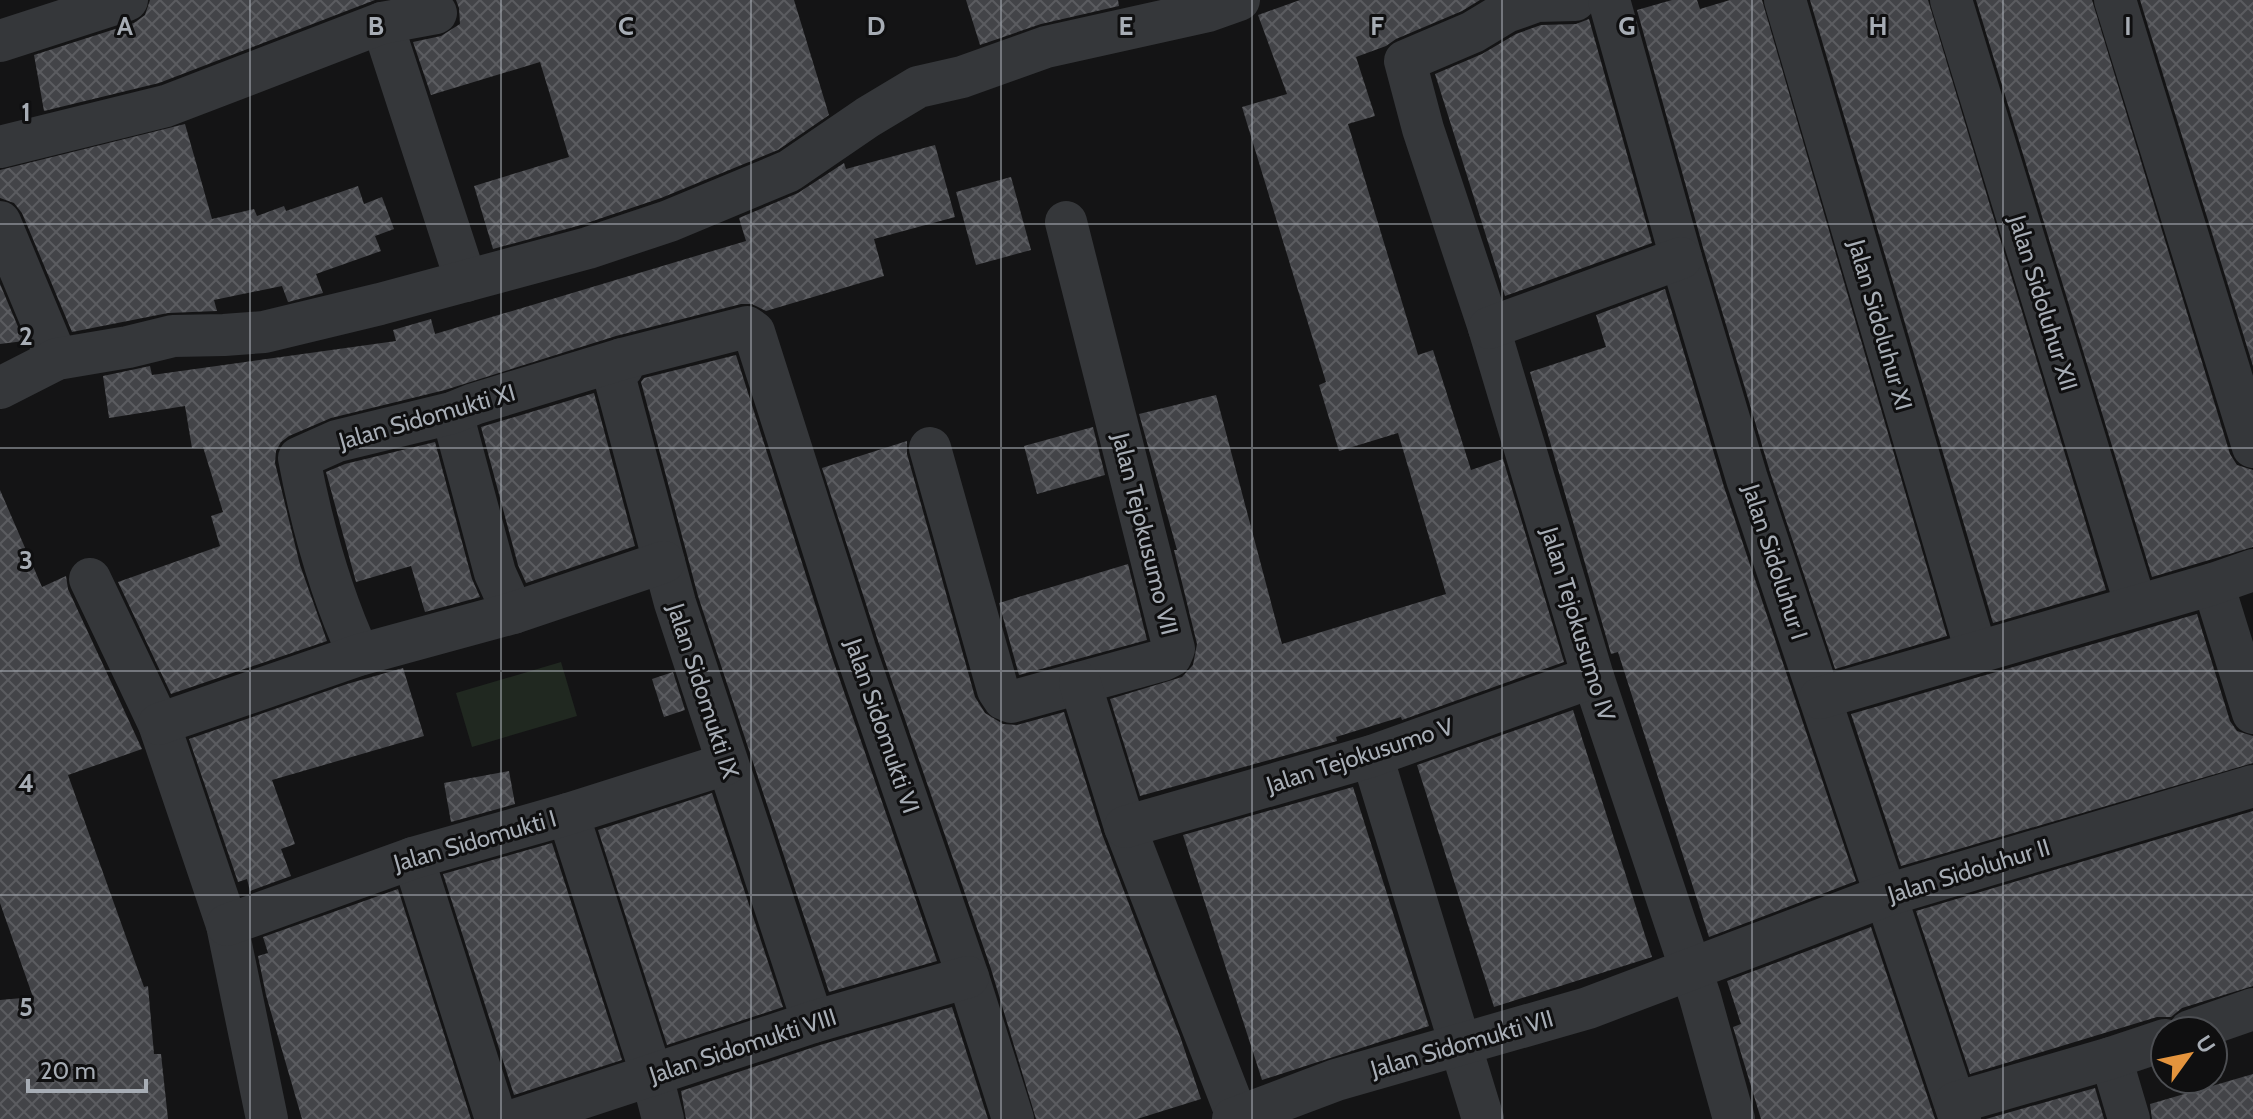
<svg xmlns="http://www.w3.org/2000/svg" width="2253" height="1119" font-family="Cabin,sans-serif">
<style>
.green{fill:#202820}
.building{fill:url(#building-cross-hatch)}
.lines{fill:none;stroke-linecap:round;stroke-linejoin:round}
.street{stroke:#35373a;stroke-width:42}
.grid{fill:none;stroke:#a7adb5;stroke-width:2;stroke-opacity:0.55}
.labels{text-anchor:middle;stroke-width:6;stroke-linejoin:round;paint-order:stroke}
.street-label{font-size:24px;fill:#a7adb5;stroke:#0f0f10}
.grid-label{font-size:26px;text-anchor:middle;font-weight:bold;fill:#a7adb5;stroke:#0f0f10;stroke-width:6;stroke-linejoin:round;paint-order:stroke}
</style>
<defs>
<pattern id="building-cross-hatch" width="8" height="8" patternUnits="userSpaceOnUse" patternTransform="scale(2)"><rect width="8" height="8" fill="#434448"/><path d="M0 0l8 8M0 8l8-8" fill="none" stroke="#5b5c60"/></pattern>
</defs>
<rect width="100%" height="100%" fill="#141415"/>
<path class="green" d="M 561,662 L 577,716 L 472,747 L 456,693 Z"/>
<g class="building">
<path d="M 150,0 L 375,0 L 159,83 L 44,111 L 34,55 L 134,23 L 145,15 Z"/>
<path d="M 456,0 L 794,0 L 829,115 L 778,150 L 661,198 L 581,225 L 493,249 L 474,186 L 569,157 L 540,62 L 431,95 L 413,42 L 441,36 L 460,24 L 459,8 Z"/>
<path d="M 966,0 L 1118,0 L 1119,6 L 1041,24 L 980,45 Z"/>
<path d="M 1300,0 L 1480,0 L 1462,11 L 1396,39 L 1386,46 L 1356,57 L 1375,116 L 1348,124 L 1418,355 L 1433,350 L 1471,470 L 1503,459 L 1564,662 L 1402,720 L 1401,717 L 1336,737 L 1337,741 L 1140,796 L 1110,699 L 1182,677 L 1193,665 L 1197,644 L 1174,550 L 1177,550 L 1139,414 L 1216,395 L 1282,644 L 1446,594 L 1398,433 L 1339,451 L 1319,385 L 1326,382 L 1242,107 L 1287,94 L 1258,15 Z"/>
<path d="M 1672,0 L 1697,0 L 1700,9 L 1730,0 L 1762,0 L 1947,636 L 1835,669 L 1770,472 L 1704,251 L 1637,10 Z"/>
<path d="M 1810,0 L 1928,0 L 2106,590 L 1993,623 Z"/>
<path d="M 1976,0 L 2092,0 L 2230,454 L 2237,465 L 2253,470 L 2253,547 L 2152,577 Z"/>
<path d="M 2140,0 L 2253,0 L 2253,366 Z"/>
<path d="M 1589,19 L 1652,243 L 1505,296 L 1435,74 L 1482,54 L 1516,34 L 1541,25 L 1576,24 Z"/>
<path d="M 185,124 L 212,219 L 254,209 L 257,216 L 284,206 L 286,211 L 358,186 L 364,204 L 382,197 L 394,229 L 375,236 L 381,251 L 316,274 L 323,293 L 288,302 L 282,286 L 214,300 L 217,311 L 168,313 L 72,332 L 22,213 L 14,203 L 0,198 L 0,170 Z"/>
<path d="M 935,145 L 955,217 L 874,239 L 884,276 L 766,311 L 752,304 L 741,304 L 616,336 L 445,390 L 331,418 L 289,436 L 281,442 L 276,451 L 275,463 L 300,565 L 327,641 L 171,694 L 118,582 L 220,546 L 211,516 L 223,512 L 203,447 L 192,448 L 185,406 L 109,418 L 103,376 L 150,366 L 152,375 L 396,341 L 393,330 L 431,319 L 435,334 L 746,241 L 739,218 L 798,193 L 844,163 L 846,169 Z"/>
<path d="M 1011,177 L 1031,250 L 976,265 L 956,192 Z"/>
<path d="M 0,284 L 24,341 L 0,344 Z"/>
<path d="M 1665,289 L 1724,487 L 1856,881 L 1709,937 L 1618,652 L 1611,654 L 1530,372 L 1606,347 L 1596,315 Z"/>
<path d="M 736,355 L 832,657 L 937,961 L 829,992 L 698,596 L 641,382 L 644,378 Z"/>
<path d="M 594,393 L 635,546 L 526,583 L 518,565 L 481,427 Z"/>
<path d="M 1093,427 L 1105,475 L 1037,494 L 1024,446 Z"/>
<path d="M 907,441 L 907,454 L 975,697 L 985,713 L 1003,724 L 1017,725 L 1064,712 L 1102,834 L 1181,1039 L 1201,1099 L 1137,1119 L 1036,1119 L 991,969 L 878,641 L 822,468 Z"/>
<path d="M 435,442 L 472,579 L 480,597 L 425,612 L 411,566 L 356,582 L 326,472 L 345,464 Z"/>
<path d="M 0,490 L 42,587 L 66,576 L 68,589 L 142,749 L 68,775 L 144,987 L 148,986 L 154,1054 L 161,1054 L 168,1119 L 0,1119 L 0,1000 L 33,997 L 0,903 Z"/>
<path d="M 1128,564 L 1147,640 L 1019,675 L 999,603 Z"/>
<path d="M 2197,614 L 2230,721 L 2237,731 L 2253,736 L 2253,763 L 1901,866 L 1851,714 Z"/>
<path d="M 403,668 L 424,736 L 272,780 L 295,844 L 281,849 L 291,876 L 250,891 L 247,879 L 238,882 L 189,739 L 347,684 Z"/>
<path d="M 673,672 L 685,710 L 664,717 L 652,679 Z"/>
<path d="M 1573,710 L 1652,957 L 1494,1007 L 1417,765 Z"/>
<path d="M 509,771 L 515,804 L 451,822 L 444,783 Z"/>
<path d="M 1353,787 L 1429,1026 L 1262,1080 L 1183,835 Z"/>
<path d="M 712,793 L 783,1007 L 667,1045 L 598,830 Z"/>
<path d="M 2253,811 L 2253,986 L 2182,1008 L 2171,1017 L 2157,1017 L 1970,1074 L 1916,911 Z"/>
<path d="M 552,843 L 622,1060 L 514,1095 L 443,874 Z"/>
<path d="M 398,889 L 471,1119 L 302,1119 L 266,995 L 258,956 L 268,953 L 263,937 Z"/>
<path d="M 1871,927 L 1935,1119 L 1761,1119 L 1733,1027 L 1741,1024 L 1727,981 Z"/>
<path d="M 952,1007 L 988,1119 L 686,1119 L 681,1091 L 820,1045 Z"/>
<path d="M 2253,1074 L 2253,1119 L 2152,1119 L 2150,1104 Z"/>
<path d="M 2095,1088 L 2104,1119 L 1986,1119 Z"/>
</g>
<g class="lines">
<g class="street">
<path d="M 1575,0 L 1537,1 L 1506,12 L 1473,32 L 1405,61 L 1423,129 L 1489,328 L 1593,677 L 1700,997 L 1734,1119"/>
<path d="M 1609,0 L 1681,258 L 1747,479 L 1960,1119"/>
<path d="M 1785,0 L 1976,651"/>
<path d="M 1951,0 L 2136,606"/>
<path d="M 2115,0 L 2253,447"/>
<path d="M 382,23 L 466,281"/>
<path d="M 0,41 L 127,0"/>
<path d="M 0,147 L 166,106 L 382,23 L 436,13"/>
<path d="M 0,222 L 57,359"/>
<path d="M 1489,328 L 1681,258"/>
<path d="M 622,359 L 622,368 L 614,375 L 675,603 L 813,1022"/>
<path d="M 0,388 L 57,359 L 128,347 L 173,336 L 224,335 L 264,332 L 380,304 L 588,248 L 669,221 L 789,171 L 868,117 L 918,87 L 962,77 L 1046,47 L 1208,11 L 1239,0"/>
<path d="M 452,413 L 495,573 L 513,613"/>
<path d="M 930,448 L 998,690 L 1004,699 L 1011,702 L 1163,660 L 1171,656 L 1174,649 L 1066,222"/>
<path d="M 90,579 L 159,724 L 227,925 L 267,1119"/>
<path d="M 2213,584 L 2253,713"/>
<path d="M 359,655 C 330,592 312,526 299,458 L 337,441 L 452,413 L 474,404 L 622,359 L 747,327 L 754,332 L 855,649 L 968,977 L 1013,1119"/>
<path d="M 1080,683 L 1125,827 L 1238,1119"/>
<path d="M 1820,698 L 2213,584 L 2253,570"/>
<path d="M 159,724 L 359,655 L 513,613 L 664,562"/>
<path d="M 1372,756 L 1483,1119"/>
<path d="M 568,814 L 652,1076 L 663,1119"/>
<path d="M 1125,827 L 1372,756 L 1593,677"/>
<path d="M 413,858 L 496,1119"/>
<path d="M 227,925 L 413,858 L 568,814 L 726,764"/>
<path d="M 2190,1031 L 2253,1009"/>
<path d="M 2111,1058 L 2129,1119"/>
<path d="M 1955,1103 L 2111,1058 L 2165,1040"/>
<path d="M 518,1119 L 813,1022 L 968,977"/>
<path d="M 1233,1119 L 1336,1080 L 1588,1008 L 1887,895 L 2253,786"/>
</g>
</g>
<path class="grid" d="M 250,0 L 250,1119M 501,0 L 501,1119M 751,0 L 751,1119M 1001,0 L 1001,1119M 1252,0 L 1252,1119M 1502,0 L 1502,1119M 1752,0 L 1752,1119M 2003,0 L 2003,1119M 0,224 L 2253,224M 0,448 L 2253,448M 0,671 L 2253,671M 0,895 L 2253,895"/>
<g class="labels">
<g class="street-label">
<text transform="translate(2043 303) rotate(73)" y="8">Jalan Sidoluhur XII</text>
<text transform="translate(1880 325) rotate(74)" y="8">Jalan Sidoluhur XI</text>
<text transform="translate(427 417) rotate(-16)" y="8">Jalan Sidomukti XI</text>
<text transform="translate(1145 534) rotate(76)" y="8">Jalan Tejokusumo VII</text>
<text transform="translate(1775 562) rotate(72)" y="8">Jalan Sidoluhur I</text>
<text transform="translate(1578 624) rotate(73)" y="8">Jalan Tejokusumo IV</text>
<text transform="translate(703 691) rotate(72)" y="8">Jalan Sidomukti IX</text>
<text transform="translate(882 726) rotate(71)" y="8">Jalan Sidomukti VI</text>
<text transform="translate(1360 756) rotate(-18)" y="8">Jalan Tejokusumo V</text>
<text transform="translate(475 841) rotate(-16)" y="8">Jalan Sidomukti I</text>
<text transform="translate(1969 871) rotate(-17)" y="8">Jalan Sidoluhur II</text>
<text transform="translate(1462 1044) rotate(-16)" y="8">Jalan Sidomukti VII</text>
<text transform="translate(743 1046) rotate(-18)" y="8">Jalan Sidomukti VIII</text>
</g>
</g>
<g class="grid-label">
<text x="125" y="35">A</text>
<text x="376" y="35">B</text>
<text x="626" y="35">C</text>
<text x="876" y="35">D</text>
<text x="1126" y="35">E</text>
<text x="1377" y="35">F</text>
<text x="1627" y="35">G</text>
<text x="1878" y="35">H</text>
<text x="2128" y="35">I</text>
<text x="26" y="121">1</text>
<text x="26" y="345">2</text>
<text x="26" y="569">3</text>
<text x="26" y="792">4</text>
<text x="26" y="1016">5</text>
</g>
<g transform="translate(2189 1055) rotate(57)"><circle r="38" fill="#0f0f10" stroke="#4c4e52" stroke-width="2"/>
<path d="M0-6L14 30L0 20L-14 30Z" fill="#e4943d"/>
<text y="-12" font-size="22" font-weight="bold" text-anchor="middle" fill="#a7adb5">U</text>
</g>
<path d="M28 1079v12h118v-12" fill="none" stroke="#a7adb5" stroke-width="4"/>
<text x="40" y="1079" font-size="24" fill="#a7adb5" stroke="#0f0f10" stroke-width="6" paint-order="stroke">20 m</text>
</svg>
